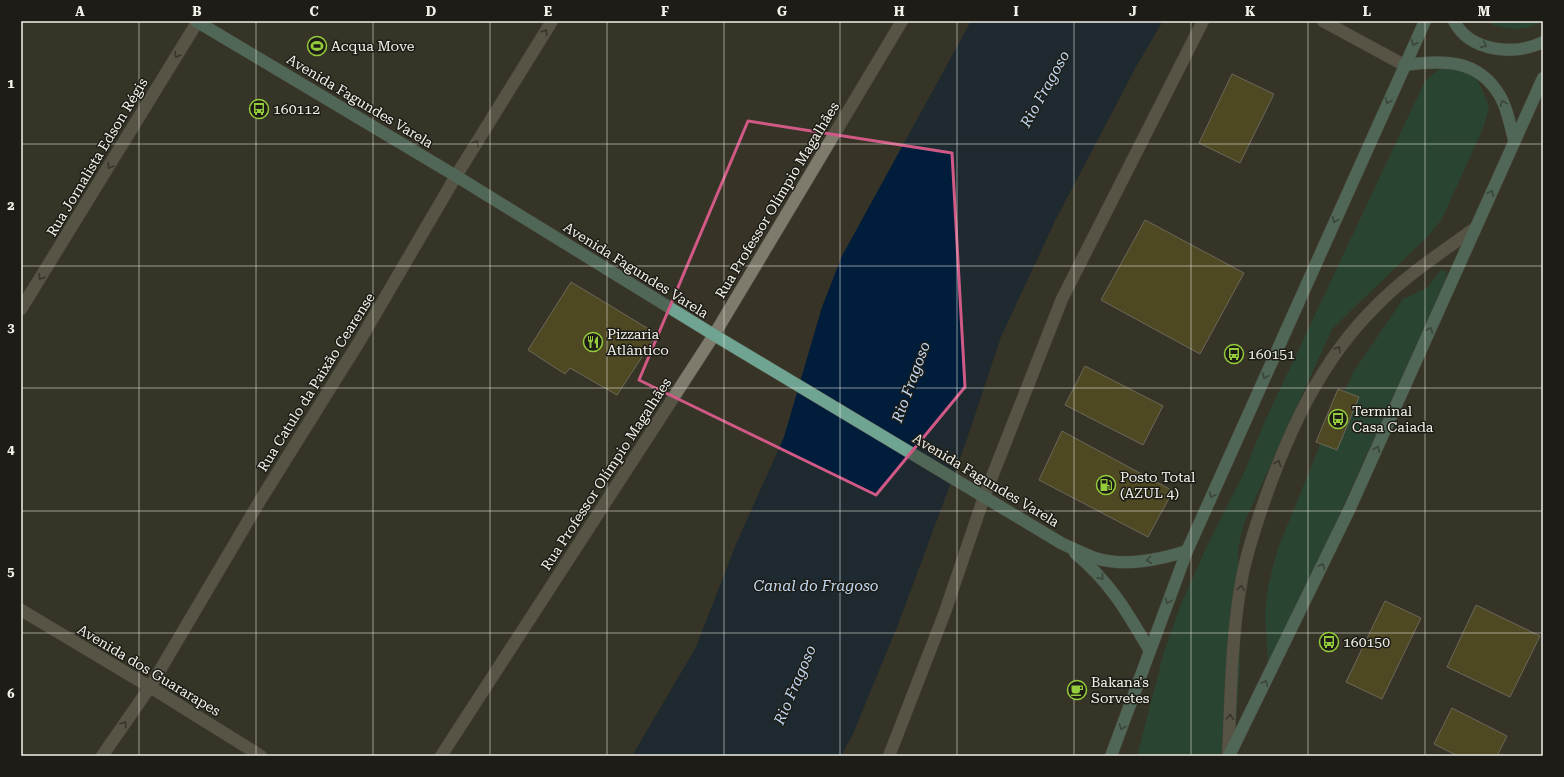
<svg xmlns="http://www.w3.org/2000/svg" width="1564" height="777" font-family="'Roboto Serif',serif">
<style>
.green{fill:#1a583e}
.water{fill:#001d3b}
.building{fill:#6b5f20;stroke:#a9a697}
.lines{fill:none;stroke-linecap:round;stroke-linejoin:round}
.minor-casing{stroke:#555449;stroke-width:13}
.major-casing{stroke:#555449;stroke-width:13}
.minor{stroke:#7e7b6d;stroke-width:12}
.major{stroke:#6fa492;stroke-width:12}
.oneway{stroke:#3a3830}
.oneway2{stroke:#42594e}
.marked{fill:none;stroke:#d15986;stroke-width:3;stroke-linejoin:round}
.grid{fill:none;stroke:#f3f2ea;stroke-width:1;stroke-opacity:0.55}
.labels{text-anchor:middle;stroke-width:3;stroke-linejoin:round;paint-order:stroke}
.poi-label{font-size:14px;fill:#f3f2ea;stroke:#1d1c16;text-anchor:start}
.street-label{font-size:14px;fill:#f3f2ea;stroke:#1d1c16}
.water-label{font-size:15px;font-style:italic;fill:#c0d8f3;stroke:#1d1c16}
.neatline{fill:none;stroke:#f3f2ea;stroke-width:1.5}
.grid-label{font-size:13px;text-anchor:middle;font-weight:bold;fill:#f3f2ea}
</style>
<rect width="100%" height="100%" fill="#373427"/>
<g class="green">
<path d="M 1486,21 L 1542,21 C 1527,32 1502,31 1486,21 Z"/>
<path d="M 1439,69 L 1454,69 L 1468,73 L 1478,81 L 1489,106 L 1484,126 L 1442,219 L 1427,237 L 1332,329 L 1244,523 L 1238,549 L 1240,668 L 1236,725 L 1231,742 L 1225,756 L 1137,756 L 1164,652 L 1181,604 L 1207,546 L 1243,475 L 1265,421 L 1425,81 Z"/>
<path d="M 1441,270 L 1447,271 L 1446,279 L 1309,582 L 1268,667 L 1265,613 L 1268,587 L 1277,551 L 1324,435 L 1354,371 L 1403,299 L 1427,288 Z"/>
</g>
<path class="water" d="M 971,21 L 1163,21 L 1136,67 L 1055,221 L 1001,337 L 966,442 L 899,622 L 853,734 L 841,756 L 632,756 L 696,647 L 736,544 L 784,437 L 822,307 L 842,256 Z"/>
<g class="building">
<path d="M 1232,74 L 1274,94 L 1240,163 L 1199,143 Z"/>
<path d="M 1145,220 L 1244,273 L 1200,354 L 1101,300 Z"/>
<path d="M 571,282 L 657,334 L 617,395 L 570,368 L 565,374 L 528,350 Z"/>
<path d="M 1085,366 L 1163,406 L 1143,445 L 1065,405 Z"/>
<path d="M 1338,389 L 1359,397 L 1337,450 L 1316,442 Z"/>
<path d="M 1062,431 L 1173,491 L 1148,537 L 1039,480 Z"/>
<path d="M 1385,601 L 1421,618 L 1382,699 L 1346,682 Z"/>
<path d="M 1476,605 L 1540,636 L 1510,697 L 1447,667 Z"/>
<path d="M 1452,708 L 1507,736 L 1497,756 L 1458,756 L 1434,744 Z"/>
</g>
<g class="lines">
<g class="minor-casing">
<g id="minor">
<path d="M 1323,21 L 1404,65"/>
<path d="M 21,309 L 198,21"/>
<path d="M 21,610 L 150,687 L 261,756"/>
<path d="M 102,756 L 150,687 L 261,499 L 359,342 L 456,176 L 552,21"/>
<path d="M 441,756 L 714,335 L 902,21"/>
<path d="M 889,756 L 945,612 L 984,497 L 1062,299 L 1203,21"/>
<path d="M 1228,756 C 1231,697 1231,637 1242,578 C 1247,551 1256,525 1265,499 C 1290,428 1322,359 1376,306 C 1405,276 1441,253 1475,228"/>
</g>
</g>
<g class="major-casing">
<g id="major">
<path d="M 196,21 L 456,176 L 714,335 L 1061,543 C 1072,548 1084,554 1095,558 C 1125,567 1158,560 1187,551"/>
<path d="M 1454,21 C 1470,52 1515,56 1543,42"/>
<path d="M 1404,65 C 1442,60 1478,58 1500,96 C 1508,109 1510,126 1514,140"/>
<path d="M 1075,553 C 1111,583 1127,612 1150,651"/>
<path d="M 1111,756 L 1187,551 L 1425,21"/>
<path d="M 1229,756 L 1350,508 L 1543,78"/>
</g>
</g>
<use href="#minor" class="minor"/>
<use href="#major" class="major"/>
</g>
<defs><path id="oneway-chevron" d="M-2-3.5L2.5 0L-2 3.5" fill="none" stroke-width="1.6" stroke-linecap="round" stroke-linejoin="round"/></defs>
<g class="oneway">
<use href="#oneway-chevron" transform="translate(545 32) rotate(-58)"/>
<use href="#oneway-chevron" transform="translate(177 55) rotate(121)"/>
<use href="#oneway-chevron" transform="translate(476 143) rotate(-58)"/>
<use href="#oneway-chevron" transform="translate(110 166) rotate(121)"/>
<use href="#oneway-chevron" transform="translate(41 277) rotate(122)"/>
<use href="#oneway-chevron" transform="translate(1338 349) rotate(-56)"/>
<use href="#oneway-chevron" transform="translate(1278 463) rotate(-68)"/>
<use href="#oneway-chevron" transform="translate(1241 588) rotate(-82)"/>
<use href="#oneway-chevron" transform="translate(1230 717) rotate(-87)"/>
<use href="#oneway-chevron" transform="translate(124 724) rotate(-56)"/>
</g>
<g class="oneway2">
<use href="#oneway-chevron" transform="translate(1414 43) rotate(115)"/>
<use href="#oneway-chevron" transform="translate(1484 45) rotate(24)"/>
<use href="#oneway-chevron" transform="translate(1388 101) rotate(114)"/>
<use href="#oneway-chevron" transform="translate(1503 103) rotate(-113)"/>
<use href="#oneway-chevron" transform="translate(1491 193) rotate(-66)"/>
<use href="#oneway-chevron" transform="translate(1335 220) rotate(114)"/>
<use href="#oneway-chevron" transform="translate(1430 330) rotate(-66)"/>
<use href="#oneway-chevron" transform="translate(1265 376) rotate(114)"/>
<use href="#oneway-chevron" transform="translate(1377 449) rotate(-65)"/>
<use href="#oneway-chevron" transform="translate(1212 495) rotate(114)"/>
<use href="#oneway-chevron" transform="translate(1149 560) rotate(173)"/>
<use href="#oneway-chevron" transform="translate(1322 566) rotate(-64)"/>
<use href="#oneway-chevron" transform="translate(1101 577) rotate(50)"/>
<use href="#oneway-chevron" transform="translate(1168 601) rotate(110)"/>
<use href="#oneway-chevron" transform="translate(1265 683) rotate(-64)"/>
<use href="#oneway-chevron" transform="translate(1122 727) rotate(111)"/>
</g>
<path d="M0 0H1564V777H0ZM 748,121 L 952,153 L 965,387 L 876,495 L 639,380 Z" fill="#373427" fill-opacity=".55" fill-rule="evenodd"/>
<path class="marked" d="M 748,121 L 952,153 L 965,387 L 876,495 L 639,380 Z"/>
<path class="grid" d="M 139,21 L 139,756M 256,21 L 256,756M 373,21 L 373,756M 490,21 L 490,756M 607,21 L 607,756M 724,21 L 724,756M 840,21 L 840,756M 957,21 L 957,756M 1074,21 L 1074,756M 1191,21 L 1191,756M 1308,21 L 1308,756M 1425,21 L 1425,756M 21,144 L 1543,144M 21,266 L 1543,266M 21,388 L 1543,388M 21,511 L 1543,511M 21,633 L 1543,633"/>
<defs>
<g id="stadium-ring" transform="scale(1)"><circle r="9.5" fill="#1d1c16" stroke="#94cc3b" stroke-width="1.5"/><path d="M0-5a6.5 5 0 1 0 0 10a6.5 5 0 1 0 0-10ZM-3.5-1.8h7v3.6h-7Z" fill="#94cc3b"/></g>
<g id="bus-ring" transform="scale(1)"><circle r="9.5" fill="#1d1c16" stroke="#94cc3b" stroke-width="1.5"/><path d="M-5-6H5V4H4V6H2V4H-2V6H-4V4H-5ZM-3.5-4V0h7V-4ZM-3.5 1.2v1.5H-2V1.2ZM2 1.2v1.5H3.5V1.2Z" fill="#94cc3b"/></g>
<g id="restaurant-ring" transform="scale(1)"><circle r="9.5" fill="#1d1c16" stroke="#94cc3b" stroke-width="1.5"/><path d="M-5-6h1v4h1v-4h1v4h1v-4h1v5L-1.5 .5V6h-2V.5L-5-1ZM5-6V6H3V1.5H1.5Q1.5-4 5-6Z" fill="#94cc3b"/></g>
<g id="fuel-ring" transform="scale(1)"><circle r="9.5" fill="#1d1c16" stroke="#94cc3b" stroke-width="1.5"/><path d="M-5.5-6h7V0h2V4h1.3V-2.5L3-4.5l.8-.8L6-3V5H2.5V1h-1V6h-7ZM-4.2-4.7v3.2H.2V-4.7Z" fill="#94cc3b"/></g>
<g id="cafe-ring" transform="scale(1)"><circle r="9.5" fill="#1d1c16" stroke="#94cc3b" stroke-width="1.5"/><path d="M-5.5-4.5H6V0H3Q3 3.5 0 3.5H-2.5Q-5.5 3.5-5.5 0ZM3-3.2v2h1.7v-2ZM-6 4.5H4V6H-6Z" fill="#94cc3b"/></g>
</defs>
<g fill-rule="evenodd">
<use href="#stadium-ring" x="317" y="46"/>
<use href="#bus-ring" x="259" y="109"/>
<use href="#restaurant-ring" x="593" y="342"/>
<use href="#bus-ring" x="1234" y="354"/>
<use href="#bus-ring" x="1338" y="419"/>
<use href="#fuel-ring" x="1106" y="485"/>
<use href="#bus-ring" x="1329" y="642"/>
<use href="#cafe-ring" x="1077" y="690"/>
</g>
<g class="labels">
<g class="poi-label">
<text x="331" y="51">Acqua Move</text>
<text x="273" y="114">160112</text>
<text x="607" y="339">Pizzaria<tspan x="607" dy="16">Atlântico</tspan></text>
<text x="1248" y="359">160151</text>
<text x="1352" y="416">Terminal<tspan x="1352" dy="16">Casa Caiada</tspan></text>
<text x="1120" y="482">Posto Total<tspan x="1120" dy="16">(AZUL 4)</tspan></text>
<text x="1343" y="647">160150</text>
<text x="1091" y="687">Bakana's<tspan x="1091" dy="16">Sorvetes</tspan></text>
</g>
<g class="street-label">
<text transform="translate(360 101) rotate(31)" y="5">Avenida Fagundes Varela</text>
<text transform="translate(97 157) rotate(-59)" y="5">Rua Jornalista Edson Régis</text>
<text transform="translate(777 200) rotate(-59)" y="5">Rua Professor Olímpio Magalhães</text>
<text transform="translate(636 270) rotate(32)" y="5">Avenida Fagundes Varela</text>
<text transform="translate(316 382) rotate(-58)" y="5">Rua Catulo da Paixão Cearense</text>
<text transform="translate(606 474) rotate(-57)" y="5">Rua Professor Olímpio Magalhães</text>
<text transform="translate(986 480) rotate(31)" y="5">Avenida Fagundes Varela</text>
<text transform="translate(149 670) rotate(31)" y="5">Avenida dos Guararapes</text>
</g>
<g class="water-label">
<text transform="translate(1045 89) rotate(-61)" y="5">Rio Fragoso</text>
<text transform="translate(911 382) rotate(-70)" y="5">Rio Fragoso</text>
<text x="816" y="591">Canal do Fragoso</text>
<text transform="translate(795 685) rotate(-67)" y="5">Rio Fragoso</text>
</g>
</g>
<rect width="1564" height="777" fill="none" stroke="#1d1c16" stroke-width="44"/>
<rect x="22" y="22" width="1520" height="733" class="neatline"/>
<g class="grid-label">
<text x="80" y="16">A</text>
<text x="197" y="16">B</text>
<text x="314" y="16">C</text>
<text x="431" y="16">D</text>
<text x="548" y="16">E</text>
<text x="665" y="16">F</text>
<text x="782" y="16">G</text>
<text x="899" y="16">H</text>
<text x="1016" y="16">I</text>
<text x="1133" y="16">J</text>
<text x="1250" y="16">K</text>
<text x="1367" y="16">L</text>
<text x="1484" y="16">M</text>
<text x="11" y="88">1</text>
<text x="11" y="210">2</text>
<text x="11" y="332">3</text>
<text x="11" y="454">4</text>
<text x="11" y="576">5</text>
<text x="11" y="698">6</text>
</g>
</svg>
